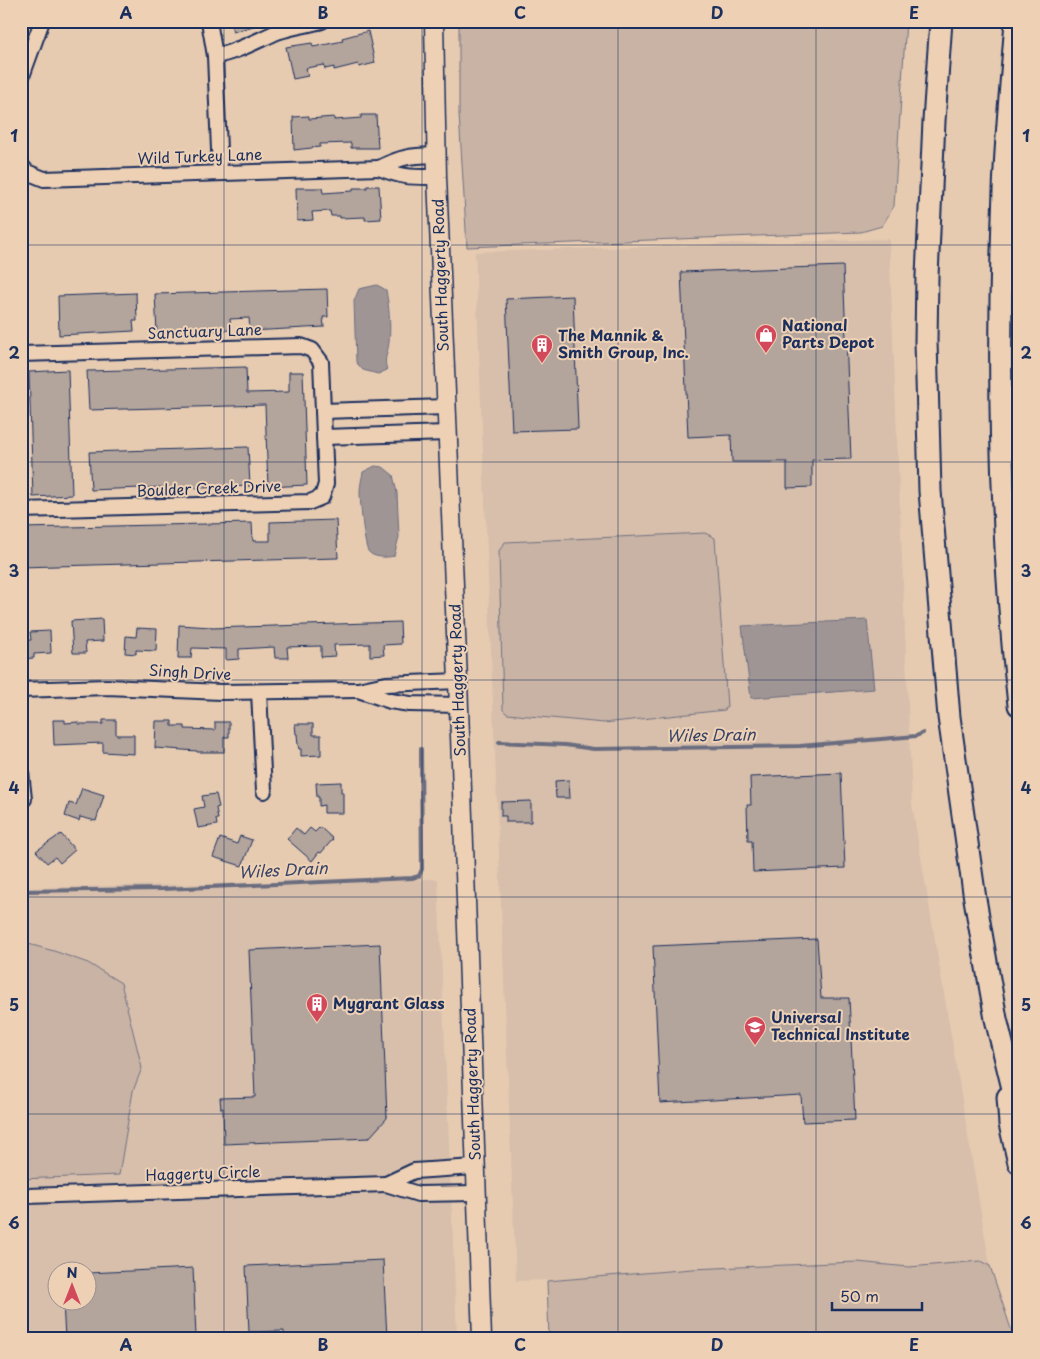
<svg xmlns="http://www.w3.org/2000/svg" width="1040" height="1359" font-family="'Playpen Sans',sans-serif">
<style>
.built{fill:#d7bfab;fill-rule:evenodd}
.green{fill:#c8b3a5;stroke:#727182}
.water{fill:#a09595;stroke:#6b6c7f}
.lines{fill:none;stroke-linecap:round;stroke-linejoin:round}
.stream{stroke:#6b6c7f;stroke-width:4}
.building{fill:#b3a49c;stroke:#1b2f5e}
.minor-casing{stroke:#1b2f5e;stroke-width:18}
.major-casing{stroke:#1b2f5e;stroke-width:21}
.highway-casing{stroke:#1b2f5e;stroke-width:25}
.minor{stroke:#eed1b4;stroke-width:14}
.major{stroke:#eed1b4;stroke-width:18}
.highway{stroke:#eed1b4;stroke-width:21}
.grid{fill:none;stroke:#1b2f5e;stroke-width:1;stroke-opacity:0.55}
.labels{text-anchor:middle;stroke-width:4;stroke-linejoin:round;paint-order:stroke}
.street-label{font-size:15px;fill:#1b2f5e;stroke:#eed1b4}
.poi-label{font-size:15px;font-weight:bold;fill:#1b2f5e;stroke:#eed1b4;text-anchor:start}
.water-label{font-size:16px;font-style:italic;fill:#364369;stroke:#eed1b4}
.neatline{fill:none;stroke:#1b2f5e;stroke-width:2}
.grid-label{font-size:16px;text-anchor:middle;font-weight:bold;fill:#1b2f5e}
</style>
<rect width="100%" height="100%" fill="#e6cbb1"/>
<filter id="ink" filterUnits="userSpaceOnUse"><feTurbulence type="fractalNoise" baseFrequency=".02" numOctaves="2"/><feDisplacementMap in="SourceGraphic" scale="10" xChannelSelector="R" yChannelSelector="G"/><feConvolveMatrix kernelMatrix="1 2 1 2 8 2 1 2 1" color-interpolation-filters="sRGB"/></filter>
<g filter="url(#ink)">
<g class="built">
<path d="M 889,239 L 912,804 L 990,1266 L 516,1281 L 475,252 Z"/>
<path d="M 438,879 L 457,1338 L 21,1338 L 21,888 ZM 58,1272 L 88,1272 L 88,1302 L 58,1302 Z"/>
</g>
<g class="green">
<path d="M 459,21 L 906,21 L 894,206 L 882,226 L 861,232 L 467,247 L 459,114 Z"/>
<path d="M 705,533 L 715,538 L 727,706 L 725,710 L 604,723 L 507,714 L 503,710 L 499,551 L 505,542 Z"/>
<path d="M 21,942 L 54,951 L 88,963 L 121,983 L 142,1068 L 133,1091 L 119,1175 L 21,1179 Z"/>
<path d="M 980,1261 L 990,1266 L 1014,1338 L 549,1338 L 547,1281 L 692,1269 L 857,1262 L 909,1267 Z"/>
</g>
<g class="water">
<path d="M 377,285 L 386,290 C 389,307 391,325 389,342 C 388,354 383,358 387,370 L 378,374 L 363,370 L 356,362 L 354,301 L 359,289 Z"/>
<path d="M 375,466 L 383,467 L 393,475 L 397,493 L 399,537 L 394,556 C 386,558 373,558 368,551 C 364,544 360,501 360,492 C 360,485 362,478 363,472 Z"/>
<path d="M 867,620 L 874,689 L 751,698 L 742,626 Z"/>
</g>
<g class="lines">
<g class="stream">
<path d="M 499,742 L 565,745 L 594,749 L 800,746 L 916,736 L 923,733"/>
<path d="M 21,891 L 163,889 L 412,878 L 419,876 L 422,869 L 421,749"/>
</g>
</g>
<g class="building">
<path d="M 230,21 L 259,21 L 260,24 L 233,32 Z"/>
<path d="M 368,31 L 375,63 L 359,67 L 358,64 L 334,70 L 334,67 L 325,69 L 324,65 L 306,68 L 308,76 L 293,79 L 286,47 L 312,43 L 313,47 L 343,41 L 342,38 Z"/>
<path d="M 361,115 L 376,115 L 378,148 L 351,148 L 351,143 L 320,144 L 320,147 L 294,150 L 293,117 L 309,116 L 309,119 L 334,117 L 334,120 L 361,118 Z"/>
<path d="M 367,186 L 379,186 L 381,219 L 365,220 L 365,217 L 340,218 L 340,216 L 331,216 L 330,211 L 312,212 L 313,220 L 297,221 L 296,188 L 322,188 L 323,193 L 353,191 L 353,188 L 367,188 Z"/>
<path d="M 843,266 L 851,459 L 812,460 L 812,487 L 787,488 L 787,462 L 732,462 L 731,435 L 688,437 L 681,272 Z"/>
<path d="M 327,289 L 328,317 L 323,317 L 324,327 L 250,331 L 249,318 L 230,319 L 231,330 L 157,333 L 155,294 Z"/>
<path d="M 136,293 L 137,321 L 133,321 L 134,331 L 59,335 L 58,296 Z"/>
<path d="M 573,296 L 578,429 L 512,431 L 506,299 Z"/>
<path d="M 246,367 L 247,393 L 289,392 L 289,372 L 303,372 L 307,485 L 268,487 L 265,405 L 89,410 L 87,371 Z"/>
<path d="M 68,370 L 72,495 L 33,497 L 29,372 Z"/>
<path d="M 248,447 L 250,486 L 175,489 L 165,487 L 91,490 L 89,452 Z"/>
<path d="M 336,520 L 338,558 L 21,567 L 21,528 L 252,523 L 253,541 L 270,541 L 270,522 Z"/>
<path d="M 102,619 L 103,641 L 85,642 L 86,653 L 73,653 L 71,621 Z"/>
<path d="M 400,622 L 401,644 L 383,645 L 384,655 L 370,656 L 370,644 L 334,645 L 335,656 L 321,657 L 321,646 L 287,647 L 288,658 L 275,658 L 274,647 L 239,649 L 239,659 L 226,660 L 226,649 L 192,648 L 191,658 L 178,658 L 179,625 L 211,627 L 211,628 Z"/>
<path d="M 137,628 L 157,629 L 156,651 L 136,650 L 136,654 L 125,653 L 126,636 L 136,637 Z"/>
<path d="M 50,631 L 51,653 L 34,654 L 34,658 L 21,659 L 21,641 L 31,640 L 30,632 Z"/>
<path d="M 53,720 L 65,720 L 65,723 L 78,722 L 78,724 L 103,724 L 103,720 L 116,720 L 116,735 L 134,735 L 134,754 L 103,752 L 103,743 L 54,745 Z"/>
<path d="M 156,721 L 172,721 L 172,726 L 185,726 L 185,729 L 215,730 L 215,722 L 229,722 L 229,737 L 224,737 L 224,752 L 197,752 L 197,751 L 155,748 Z"/>
<path d="M 295,724 L 313,724 L 313,735 L 321,735 L 321,755 L 301,756 L 301,749 L 299,749 L 298,745 L 297,734 L 296,734 Z"/>
<path d="M 841,773 L 845,868 L 753,872 L 752,841 L 748,841 L 747,805 L 751,805 L 750,777 Z"/>
<path d="M 569,780 L 570,798 L 556,798 L 555,781 Z"/>
<path d="M 341,782 L 341,792 L 343,792 L 343,813 L 324,813 L 324,805 L 319,806 L 319,797 L 317,797 L 316,783 Z"/>
<path d="M 82,788 L 104,795 L 96,821 L 80,817 L 79,821 L 65,816 L 69,803 L 76,805 Z"/>
<path d="M 216,794 L 219,807 L 216,808 L 218,819 L 216,819 L 217,825 L 198,828 L 194,809 L 204,807 L 202,796 Z"/>
<path d="M 531,801 L 531,822 L 506,822 L 506,816 L 501,816 L 501,802 Z"/>
<path d="M 320,827 L 333,839 L 321,853 L 319,852 L 312,861 L 287,839 L 296,828 L 304,835 L 310,828 L 315,832 Z"/>
<path d="M 61,834 L 75,850 L 60,863 L 55,857 L 47,863 L 36,851 Z"/>
<path d="M 240,836 L 252,840 L 242,866 L 213,857 L 220,838 L 237,844 Z"/>
<path d="M 817,939 L 821,998 L 849,998 L 855,1120 L 803,1122 L 801,1095 L 660,1103 L 653,946 Z"/>
<path d="M 380,944 L 387,1118 L 369,1138 L 224,1144 L 223,1108 L 221,1109 L 220,1098 L 255,1097 L 249,950 Z"/>
<path d="M 383,1260 L 387,1338 L 284,1338 L 284,1331 L 249,1332 L 246,1266 Z"/>
<path d="M 193,1268 L 196,1336 L 176,1338 L 65,1338 L 63,1302 L 88,1302 L 88,1273 Z"/>
</g>
<g class="lines">
<g class="minor-casing">
<g id="minor">
<path d="M 209,21 L 215,56 L 220,173"/>
<path d="M 215,56 C 237,52 256,41 277,32 C 291,27 307,25 322,21"/>
<path d="M 21,79 L 42,21"/>
<path d="M 436,155 C 410,156 403,156 379,168 C 404,178 411,177 437,177"/>
<path d="M 21,165 L 27,172 L 44,179 L 379,168"/>
<path d="M 21,354 L 301,346 L 312,350 L 321,362 L 326,484 L 322,497 L 310,502 L 21,510"/>
<path d="M 323,411 L 446,407"/>
<path d="M 324,437 L 447,433"/>
<path d="M 458,681 L 386,684 L 358,690 L 390,701 L 410,704 L 459,705"/>
<path d="M 21,690 L 107,687 L 221,692 L 358,690"/>
<path d="M 259,692 L 264,791"/>
<path d="M 21,772 L 24,799"/>
<path d="M 475,1167 L 414,1171 L 386,1184 L 418,1194 L 476,1193"/>
<path d="M 21,1197 L 27,1196 L 386,1184"/>
</g>
</g>
<g class="major-casing">
<path id="major" d="M 434,21 L 437,177 L 458,681 L 482,1338"/>
</g>
<g class="highway-casing">
<g id="highway">
<path d="M 941,21 L 934,121 L 927,276 L 926,341 L 930,491 L 949,717 L 975,899 L 996,1019 L 1019,1113"/>
<path d="M 1016,21 C 1012,78 1006,134 1004,191 C 997,363 1000,534 1019,705"/>
<path d="M 1008,1097 L 1010,1124 L 1019,1163"/>
</g>
</g>
<use href="#minor" class="minor"/>
<use href="#major" class="major"/>
<use href="#highway" class="highway"/>
</g>
</g>
<path class="grid" d="M 224,21 L 224,1338M 422,21 L 422,1338M 618,21 L 618,1338M 816,21 L 816,1338M 21,245 L 1019,245M 21,462 L 1019,462M 21,680 L 1019,680M 21,897 L 1019,897M 21,1114 L 1019,1114"/>
<defs>
<g id="shop-pin" transform="scale(1.125)"><path d="M0 17L-7.5 6A9.5 9.5 0 1 1 7.5 6Z" fill="#d1495b" stroke="#eed1b4"/><path d="M-5-2.5h2.3a2.7 3.5 0 0 1 5.4 0H5L5.5 6h-11ZM-1.5-2.5h3a1.5 2.3 0 0 0-3 0Z" fill="#fff"/></g>
<g id="building-pin" transform="scale(1.125)"><path d="M0 17L-7.5 6A9.5 9.5 0 1 1 7.5 6Z" fill="#d1495b" stroke="#eed1b4"/><path d="M-4-6H4V6H1V3H-1V6H-4ZM-2.5-4.3h1.7v1.8h-1.7ZM.8-4.3h1.7v1.8H.8ZM-2.5-1h1.7V.8h-1.7ZM.8-1h1.7V.8H.8Z" fill="#fff"/></g>
<g id="university-pin" transform="scale(1.125)"><path d="M0 17L-7.5 6A9.5 9.5 0 1 1 7.5 6Z" fill="#d1495b" stroke="#eed1b4"/><path d="M0-5L7-2L0 1L-7-2ZM-4 1L0 2.5L4 1V4Q0 6-4 4Z" fill="#fff"/></g>
</defs>
<g fill-rule="evenodd">
<use href="#shop-pin" x="766" y="335"/>
<use href="#building-pin" x="542" y="345"/>
<use href="#building-pin" x="317" y="1004"/>
<use href="#university-pin" x="755" y="1027"/>
</g>
<g class="labels">
<g class="street-label">
<text transform="translate(200 157) rotate(-2)" y="5">Wild Turkey Lane</text>
<text transform="translate(441 275) rotate(-92)" y="5">South Haggerty Road</text>
<text transform="translate(205 332) rotate(-2)" y="5">Sanctuary Lane</text>
<text transform="translate(209 489) rotate(-2)" y="5">Boulder Creek Drive</text>
<text transform="translate(190 673) rotate(3)" y="5">Singh Drive</text>
<text transform="translate(458 680) rotate(-92)" y="5">South Haggerty Road</text>
<text transform="translate(473 1084) rotate(-92)" y="5">South Haggerty Road</text>
<text transform="translate(203 1174) rotate(-2)" y="5">Haggerty Circle</text>
</g>
<g class="poi-label">
<text x="782" y="331">National<tspan x="782" dy="17">Parts Depot</tspan></text>
<text x="558" y="341">The Mannik &amp;<tspan x="558" dy="17">Smith Group, Inc.</tspan></text>
<text x="333" y="1009">Mygrant Glass</text>
<text x="771" y="1023">Universal<tspan x="771" dy="17">Technical Institute</tspan></text>
</g>
<g class="water-label">
<text transform="translate(711 735) rotate(-1)" y="6">Wiles Drain</text>
<text transform="translate(283 870) rotate(-3)" y="6">Wiles Drain</text>
</g>
</g>
<rect width="1040" height="1359" fill="none" stroke="#eed1b4" stroke-width="55"/>
<g transform="translate(72 1286)"><circle r="24" fill="#eed1b4" stroke="#9a9092"/>
<path d="M0-4L9 19L0 12L-9 19Z" fill="#d1495b"/>
<text y="-8" font-size="14" font-weight="bold" text-anchor="middle" fill="#1b2f5e">N</text>
</g>
<path d="M832 1302v8h90v-8" fill="none" stroke="#1b2f5e" stroke-width="2.5"/>
<text x="840" y="1302" font-size="15" fill="#1b2f5e" stroke="#eed1b4" stroke-width="4" paint-order="stroke">50 m</text>
<rect x="28" y="28" width="984" height="1304" class="neatline"/>
<g class="grid-label">
<text x="126" y="19">A</text>
<text x="323" y="19">B</text>
<text x="520" y="19">C</text>
<text x="717" y="19">D</text>
<text x="914" y="19">E</text>
<text x="14" y="142">1</text>
<text x="1026" y="142">1</text>
<text x="14" y="359">2</text>
<text x="1026" y="359">2</text>
<text x="14" y="577">3</text>
<text x="1026" y="577">3</text>
<text x="14" y="794">4</text>
<text x="1026" y="794">4</text>
<text x="14" y="1011">5</text>
<text x="1026" y="1011">5</text>
<text x="14" y="1229">6</text>
<text x="1026" y="1229">6</text>
<text x="126" y="1351">A</text>
<text x="323" y="1351">B</text>
<text x="520" y="1351">C</text>
<text x="717" y="1351">D</text>
<text x="914" y="1351">E</text>
</g>
</svg>
